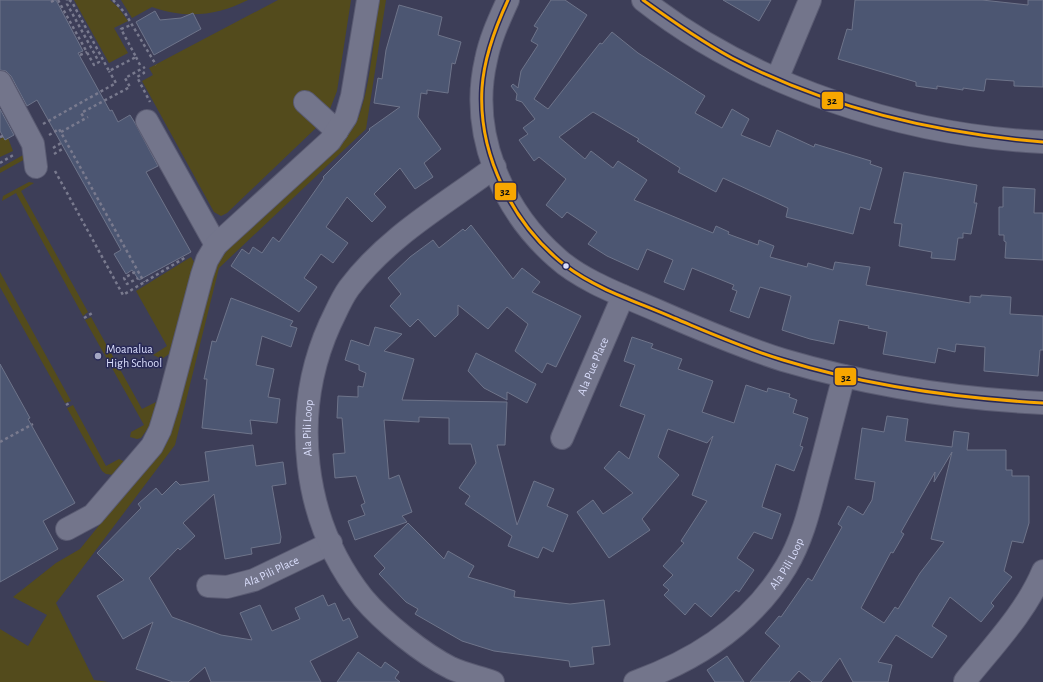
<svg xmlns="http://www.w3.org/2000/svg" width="1043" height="682" font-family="'Alegreya Sans',sans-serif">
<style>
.green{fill:#534b1c}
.building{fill:#4c5672;stroke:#6e748a;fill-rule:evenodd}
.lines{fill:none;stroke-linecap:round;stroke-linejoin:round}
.minor-casing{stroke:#5a5b72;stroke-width:24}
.path{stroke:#797a8e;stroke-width:2.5;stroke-dasharray:3 3;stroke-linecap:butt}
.minor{stroke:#73758b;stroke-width:22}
.bus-1-casing{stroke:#282957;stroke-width:6}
.bus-1{stroke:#f7a600;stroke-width:3}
.bus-dot{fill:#dadefc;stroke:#282957;stroke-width:1.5}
.poi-dot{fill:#a3a6c3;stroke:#282957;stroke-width:1.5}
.labels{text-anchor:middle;stroke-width:3;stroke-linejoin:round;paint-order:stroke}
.poi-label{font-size:12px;fill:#dadefc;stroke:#282957;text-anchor:start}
.street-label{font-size:12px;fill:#dadefc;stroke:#282957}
.line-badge{stroke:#282957;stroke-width:1.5}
.pale-badge-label{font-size:11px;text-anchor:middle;font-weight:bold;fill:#111}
</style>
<rect width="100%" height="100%" fill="#3d3e58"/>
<g class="green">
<path d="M 74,0 L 110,0 L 118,7 L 128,21 L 114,28 L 128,53 L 109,63 Z"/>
<path d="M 121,0 L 248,0 C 216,16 186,19 152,7 L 132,18 Z"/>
<path d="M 278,0 L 351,0 L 337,91 L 328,114 L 310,96 L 294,105 L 317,127 L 227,213 L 221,216 L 214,212 L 142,81 L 153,75 L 149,68 Z"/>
<path d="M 379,0 L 386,0 L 366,129 L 219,268 L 175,445 L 56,603 L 94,680 L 108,682 L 0,682 L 0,629 L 28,646 L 47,615 L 13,597 L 56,563 L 80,549 L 156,455 L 212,270 L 229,248 L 345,140 C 350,132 357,123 360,113 C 371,81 374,35 379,0 Z"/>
<path d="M 3,137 L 8,138 L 13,151 L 0,157 L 0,139 Z"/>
<path d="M 25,154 L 27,158 L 0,173 L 0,168 Z"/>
<path d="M 29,182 L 34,183 L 21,191 L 88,312 L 83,316 L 16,193 L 2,201 L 3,196 Z"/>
<path d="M 191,257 L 194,262 L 169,354 L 162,359 L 153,355 L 167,346 L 136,291 Z"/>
<path d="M 0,272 L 71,401 L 65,403 L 0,287 Z"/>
<path d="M 91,317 L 142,409 L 156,402 L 151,424 L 141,438 L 137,439 L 130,437 L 131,432 L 144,425 L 85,320 Z"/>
<path d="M 73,405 L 106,466 L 119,459 L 123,461 L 123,464 L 114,475 L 106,474 L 102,471 L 67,408 Z"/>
</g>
<g class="building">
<path d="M 0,0 L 56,0 L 83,51 L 78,53 L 110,111 L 112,110 L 118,122 L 130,115 L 135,123 L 158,166 L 146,172 L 191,252 L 139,280 L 132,270 L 126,274 L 114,254 L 121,250 L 37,100 L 27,106 L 11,76 L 6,71 L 0,70 Z"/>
<path d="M 551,0 L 565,0 L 587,15 L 534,99 L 548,109 L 600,43 L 602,44 L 612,32 L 638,53 L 705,96 L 695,113 L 722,128 L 732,109 L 749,119 L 741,135 L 770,147 L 777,130 L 814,147 L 815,144 L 871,161 L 870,164 L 882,168 L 870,210 L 860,207 L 853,234 L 786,217 L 788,208 L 723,178 L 716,192 L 678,172 L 680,168 L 637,141 L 639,139 L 593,112 L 559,137 L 585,159 L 591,151 L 613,168 L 618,161 L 647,180 L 634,200 L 713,233 L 716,226 L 729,232 L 728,234 L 758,245 L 759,240 L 774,246 L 770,257 L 807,267 L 808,263 L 833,270 L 835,262 L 870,267 L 866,285 L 970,303 L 970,296 L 981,297 L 981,295 L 1011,297 L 1010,314 L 1043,316 L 1043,350 L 1040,350 L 1038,376 L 984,371 L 985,347 L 956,344 L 955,352 L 938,348 L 935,363 L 883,354 L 887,332 L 868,328 L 869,326 L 839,320 L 834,344 L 810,339 L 782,330 L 791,296 L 760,287 L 749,318 L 730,311 L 737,291 L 732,289 L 734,285 L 692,268 L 684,290 L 664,282 L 673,260 L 647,249 L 638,270 L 607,256 L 588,244 L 597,232 L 567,212 L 562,218 L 546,205 L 566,179 L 539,157 L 534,161 L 519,140 L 528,134 L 523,128 L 535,119 L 522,102 L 516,100 L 517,94 L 511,86 L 513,84 L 518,88 L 521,71 L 538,45 L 531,41 L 538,28 L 534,26 Z"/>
<path d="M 723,0 L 771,0 L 759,21 Z"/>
<path d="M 855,0 L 982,0 L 1028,5 L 1028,0 L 1043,0 L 1043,87 L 1014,86 L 1014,81 L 986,79 L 984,91 L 963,88 L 963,90 L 937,86 L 937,89 L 916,86 L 916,82 L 838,59 L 847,29 L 852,30 Z"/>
<path d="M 399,5 L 442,17 L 438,35 L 461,42 L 455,64 L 452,63 L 448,93 L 427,90 L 427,94 L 421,93 L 418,117 L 441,149 L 424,163 L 433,177 L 415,189 L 400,168 L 374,194 L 386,207 L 372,222 L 347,197 L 326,227 L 348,243 L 333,263 L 321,254 L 304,278 L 317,287 L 299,312 L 231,266 L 242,249 L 249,254 L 253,247 L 262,253 L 273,237 L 279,242 L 324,178 L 323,177 L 370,130 L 369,129 L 400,107 L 374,103 L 378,78 L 382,79 L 386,50 Z"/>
<path d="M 155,11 L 160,20 L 181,18 L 193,13 L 201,29 L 154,55 L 136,22 Z"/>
<path d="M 0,109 L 14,135 L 5,140 L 0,131 Z"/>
<path d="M 904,172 L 977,185 L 974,203 L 977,203 L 971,234 L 963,233 L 963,238 L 958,238 L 955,260 L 931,258 L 932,252 L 899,246 L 902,224 L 894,223 Z"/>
<path d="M 1003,187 L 1035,189 L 1034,213 L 1043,213 L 1043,260 L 1005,258 L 1006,242 L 1004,241 L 1004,235 L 999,235 L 999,207 L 1003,207 Z"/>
<path d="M 471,225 L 513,279 L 522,268 L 540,282 L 532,292 L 581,316 L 556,367 L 547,363 L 542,373 L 515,351 L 528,324 L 507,307 L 488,329 L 458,305 L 458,315 L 435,337 L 418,319 L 410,327 L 390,306 L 401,294 L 388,278 L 410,257 L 433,240 L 439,248 L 463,229 L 465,231 Z"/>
<path d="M 231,298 L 293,321 L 290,326 L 297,328 L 291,347 L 262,336 L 256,365 L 274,369 L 268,397 L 280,399 L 277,423 L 250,420 L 252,434 L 202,428 L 207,379 L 204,379 L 212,341 L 216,342 Z"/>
<path d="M 375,327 L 402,334 L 384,351 L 414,359 L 402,400 L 507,402 L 505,445 L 497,445 L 517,525 L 534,481 L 554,489 L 547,506 L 568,515 L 553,552 L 543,547 L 538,558 L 508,546 L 512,536 L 465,504 L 470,496 L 459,488 L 476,463 L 471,444 L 449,444 L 449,418 L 419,417 L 419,422 L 384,420 L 389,479 L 399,475 L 412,512 L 402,516 L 407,522 L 355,540 L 348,521 L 365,515 L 361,505 L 365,503 L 356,476 L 335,478 L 333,454 L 345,453 L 342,418 L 337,418 L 338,396 L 358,397 L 358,386 L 363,387 L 366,373 L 359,370 L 359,365 L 345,360 L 351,340 L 369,346 Z"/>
<path d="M 632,337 L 653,344 L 651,348 L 682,359 L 678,369 L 713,381 L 702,412 L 734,423 L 746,385 L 767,392 L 768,388 L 790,394 L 789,397 L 797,400 L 793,413 L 808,418 L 800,446 L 803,447 L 794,471 L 776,464 L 763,503 L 762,507 L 781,514 L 772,539 L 754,532 L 737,558 L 754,570 L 739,592 L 736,590 L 711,617 L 695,603 L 685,615 L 664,595 L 669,590 L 663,585 L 673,575 L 663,566 L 684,543 L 681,541 L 707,501 L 692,495 L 713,436 L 707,443 L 668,429 L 658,457 L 679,475 L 642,519 L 650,530 L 609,558 L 577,512 L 593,500 L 603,514 L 633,493 L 604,468 L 619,451 L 629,459 L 645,415 L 620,406 L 635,365 L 624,361 Z"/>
<path d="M 476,353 L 536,384 L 527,403 L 507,392 L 507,400 L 484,388 L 468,371 Z"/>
<path d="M 0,364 L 30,418 L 28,419 L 75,503 L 43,521 L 58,549 L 0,582 Z"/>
<path d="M 887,416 L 908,419 L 905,441 L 952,447 L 954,431 L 969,433 L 967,450 L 1006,450 L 1006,470 L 1012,470 L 1012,476 L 1029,476 L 1029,523 L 1023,543 L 1012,541 L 1004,571 L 1012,577 L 991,603 L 994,606 L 981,622 L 950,597 L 932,626 L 947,636 L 932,658 L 896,635 L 878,662 L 892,665 L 888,682 L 853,682 L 840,658 L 821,682 L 812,682 L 799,671 L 789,682 L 750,682 L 780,646 L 765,633 L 779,616 L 781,617 L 808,578 L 812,581 L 842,527 L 838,524 L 848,506 L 863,515 L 872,500 L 875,482 L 855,479 L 862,428 L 884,432 ZM 952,452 L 931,539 L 944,542 L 920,573 L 898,609 L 895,607 L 884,623 L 861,608 L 891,552 L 893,553 L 904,534 L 901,532 L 935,472 L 934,482 Z"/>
<path d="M 253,445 L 256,466 L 283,462 L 286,484 L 272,486 L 281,537 L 280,543 L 251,548 L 252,554 L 225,559 L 214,494 L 183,523 L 195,536 L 180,550 L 178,548 L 149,578 L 172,617 L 221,635 L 252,640 L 240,613 L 260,605 L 272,631 L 300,619 L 295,608 L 323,595 L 328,606 L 335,603 L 343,621 L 349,618 L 358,637 L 310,661 L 321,682 L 211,682 L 205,667 L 188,682 L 173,682 L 136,669 L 153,622 L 123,639 L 97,596 L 124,580 L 97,553 L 141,508 L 138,504 L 156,488 L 162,495 L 176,481 L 180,485 L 209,481 L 205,452 Z"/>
<path d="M 408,523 L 444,559 L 448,551 L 474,566 L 468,577 L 515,591 L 514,597 L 570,604 L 604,600 L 610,645 L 592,647 L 594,664 L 570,667 L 569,661 L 494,651 L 462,641 L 415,614 L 418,609 L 406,602 L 379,574 L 385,568 L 374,556 Z"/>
<path d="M 358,652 L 381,668 L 385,662 L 399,672 L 395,678 L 400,682 L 337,682 Z"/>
<path d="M 727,656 L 744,682 L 715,682 L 707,670 Z"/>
</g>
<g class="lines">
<g class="minor-casing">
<g id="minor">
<path d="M 508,0 C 499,20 490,39 486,60 C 469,133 502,210 557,258 C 582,281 624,296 656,310 C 697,328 739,346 783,360 C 868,385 955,399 1043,403"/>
<path d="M 643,0 C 752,86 905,136 1043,142"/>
<path d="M 777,79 L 810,0"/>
<path d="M 0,82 L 33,144 L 36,167"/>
<path d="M 305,102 L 337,131"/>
<path d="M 147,121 L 216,245"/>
<path id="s1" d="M 562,438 L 623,296"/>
<path d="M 67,529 L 93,515 L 152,446 L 160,430 L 168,404 L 202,275 L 207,260 L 216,245 L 330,141 L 346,117 L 352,96 L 368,0"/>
<path id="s2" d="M 208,586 L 227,587 L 254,580 L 331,543"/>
<path d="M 965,681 C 993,646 1026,612 1043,571"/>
<path id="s3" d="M 493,682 C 479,677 464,674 451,668 C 423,654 383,622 363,598 C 302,521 290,413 330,324 C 336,312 341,299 349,288 C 388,236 444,205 495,167"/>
<path id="s4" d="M 635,682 C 696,660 752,624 786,567 C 803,539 810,507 818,476 C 827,443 835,409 844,376"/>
</g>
</g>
<g class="path">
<path d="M 58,0 L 94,65 L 99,62 L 67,4 L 67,0"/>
<path d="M 69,0 L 72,2 L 109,71 L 136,57 L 121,29 L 131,25"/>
<path d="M 113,0 L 125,13 L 156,65"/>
<path d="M 51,2 L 55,0"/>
<path d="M 80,55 L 87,52"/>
<path d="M 136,57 L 141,67"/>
<path d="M 143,72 L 144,73 L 137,77 L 150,102"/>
<path d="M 83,116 L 81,113 L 130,87 L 125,78 L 145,67"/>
<path d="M 43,124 L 116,83 L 109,71"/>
<path d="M 61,132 L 88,117"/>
<path d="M 49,135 L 59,129 L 144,282"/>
<path d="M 0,137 L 3,136"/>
<path d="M 53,148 L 61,143"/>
<path d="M 54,154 L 64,148"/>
<path d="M 0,163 L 15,154"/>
<path d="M 55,171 L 123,295 L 186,257"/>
<path d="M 135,272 L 124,278 L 127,284 L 138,278"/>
<path d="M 84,318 L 94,312"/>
<path d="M 66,405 L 71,402"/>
<path d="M 0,442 L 33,424"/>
</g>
<use href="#minor" class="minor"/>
<g class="bus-1-casing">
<g id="bus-1">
<path d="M 508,0 C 495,28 484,57 482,88 C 478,155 513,225 566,266 C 598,290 638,302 674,318 C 710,333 746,349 783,360 C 867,386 955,398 1043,403"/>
<path d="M 643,0 C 672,21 701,41 732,58 C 830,109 934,133 1043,142"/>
</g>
</g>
<use href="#bus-1" class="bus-1"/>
</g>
<circle class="bus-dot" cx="566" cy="266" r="3.5"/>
<circle class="poi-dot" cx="98" cy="356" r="4"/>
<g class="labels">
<g class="poi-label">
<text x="106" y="353">Moanalua<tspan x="106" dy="14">High School</tspan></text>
</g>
<g class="street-label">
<text dy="4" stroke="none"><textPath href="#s1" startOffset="78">Ala Pue Place</textPath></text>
<text dy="4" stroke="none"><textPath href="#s3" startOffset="340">Ala Pili Loop</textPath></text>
<text dy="4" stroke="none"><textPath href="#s4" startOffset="197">Ala Pili Loop</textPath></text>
<text dy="4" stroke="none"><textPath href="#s2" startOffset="66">Ala Pili Place</textPath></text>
</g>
</g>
<g class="line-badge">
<rect x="821" y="91" width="23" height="19" rx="4" fill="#f7a600"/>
<rect x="494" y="182" width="23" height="19" rx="4" fill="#f7a600"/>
<rect x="834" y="367" width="23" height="19" rx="4" fill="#f7a600"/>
</g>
<g class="pale-badge-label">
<text x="832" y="104">32</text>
<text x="505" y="195">32</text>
<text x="846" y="381">32</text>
</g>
</svg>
